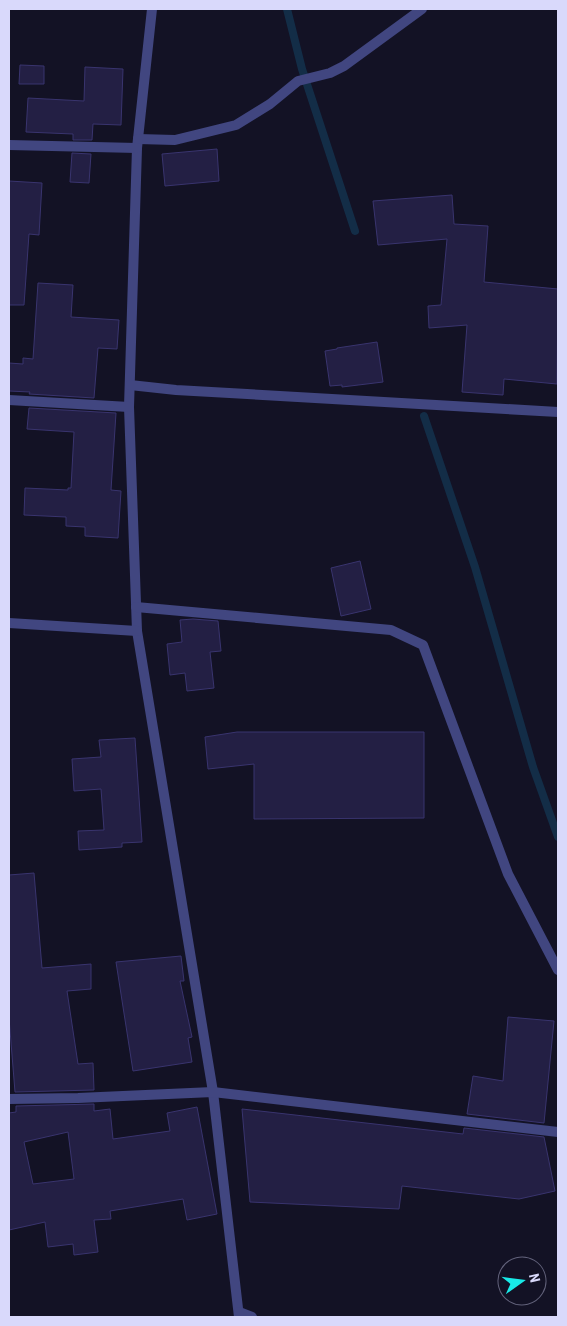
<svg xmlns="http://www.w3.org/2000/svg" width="567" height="1326" font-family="'Roboto Condensed',sans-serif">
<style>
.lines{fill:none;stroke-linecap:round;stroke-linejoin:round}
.stream{stroke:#132d47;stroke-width:8}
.building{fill:#231f44;stroke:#39346e;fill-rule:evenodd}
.street{stroke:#414680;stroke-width:10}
</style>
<rect width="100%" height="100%" fill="#131225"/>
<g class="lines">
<g class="stream">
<path d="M 287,9 L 302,69 L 355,231"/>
<path d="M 424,416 L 475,567 L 533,767 L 558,837"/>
</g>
</g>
<g class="building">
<path d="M 20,65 L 44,66 L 44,84 L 19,84 Z"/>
<path d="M 85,67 L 123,69 L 121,125 L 93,124 L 92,140 L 73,140 L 73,134 L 26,132 L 28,98 L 84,101 Z"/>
<path d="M 217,149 L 219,181 L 165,186 L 162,154 Z"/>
<path d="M 72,153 L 91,154 L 89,183 L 70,182 Z"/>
<path d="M 9,181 L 42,183 L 39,235 L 29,234 L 24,305 L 9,305 Z"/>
<path d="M 452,195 L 454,224 L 488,226 L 484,282 L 558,289 L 557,384 L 504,379 L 503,395 L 462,392 L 467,325 L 429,328 L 428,306 L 441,305 L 447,239 L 378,245 L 373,201 Z"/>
<path d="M 38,283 L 73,285 L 71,317 L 119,320 L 117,349 L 98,348 L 94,398 L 29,394 L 30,392 L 9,391 L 9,363 L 23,364 L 23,358 L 33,359 Z"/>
<path d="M 377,342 L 383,382 L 342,387 L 342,385 L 330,386 L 325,351 L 337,349 L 337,348 Z"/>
<path d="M 29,408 L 116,413 L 111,490 L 121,491 L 118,538 L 85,536 L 85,527 L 66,526 L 66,517 L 24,515 L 25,488 L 68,490 L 68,488 L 71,488 L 74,432 L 27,429 Z"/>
<path d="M 360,561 L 371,609 L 341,616 L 331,568 Z"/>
<path d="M 193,619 L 218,621 L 221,651 L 210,652 L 214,688 L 187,691 L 185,673 L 170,675 L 167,644 L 182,642 L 180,620 Z"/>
<path d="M 237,732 L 424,732 L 424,818 L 254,819 L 254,764 L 208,769 L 205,737 Z"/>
<path d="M 135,738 L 142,842 L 122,843 L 122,847 L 79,850 L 78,831 L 104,830 L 101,789 L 74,791 L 72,759 L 101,757 L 99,740 Z"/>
<path d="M 34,873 L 42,968 L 91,964 L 91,989 L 67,991 L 78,1064 L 93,1063 L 94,1090 L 15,1092 L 9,1018 L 9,875 Z"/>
<path d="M 181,956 L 184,981 L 180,981 L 192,1037 L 188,1038 L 192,1062 L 133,1071 L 116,962 Z"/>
<path d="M 508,1017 L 554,1021 L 544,1123 L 467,1114 L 473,1076 L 503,1081 Z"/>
<path d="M 94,1104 L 94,1111 L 110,1109 L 113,1139 L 170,1131 L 167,1113 L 197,1107 L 217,1214 L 187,1220 L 183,1199 L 110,1211 L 111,1219 L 94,1220 L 98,1252 L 74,1255 L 73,1244 L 48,1247 L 45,1222 L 9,1230 L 9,1113 L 16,1112 L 16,1106 ZM 68,1132 L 74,1179 L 33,1184 L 24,1142 Z"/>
<path d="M 242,1109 L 463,1134 L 464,1128 L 544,1137 L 555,1191 L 519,1199 L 402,1186 L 399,1209 L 250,1202 Z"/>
</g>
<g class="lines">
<g class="street">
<path d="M 152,9 L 137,148 L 129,407 L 137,631 L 213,1092 L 239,1317"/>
<path d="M 138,139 L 175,140 L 236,125 L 270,104 L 298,81 L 330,73 L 344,66 L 422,9"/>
<path d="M 9,145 L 137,148"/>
<path d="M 130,385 L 176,390 L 558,412"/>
<path d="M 9,400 L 129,407"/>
<path d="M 136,607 L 391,630 L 423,645 L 508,874 L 558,970"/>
<path d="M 9,623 L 137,631"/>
<path d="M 9,1099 L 78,1098 L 213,1092 L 558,1132"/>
<path d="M 239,1312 L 252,1317"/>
</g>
</g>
<rect width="567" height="1326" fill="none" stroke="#d9d9fb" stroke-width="20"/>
<g transform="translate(522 1281) rotate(76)"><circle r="24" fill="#131225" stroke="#62627b"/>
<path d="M0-4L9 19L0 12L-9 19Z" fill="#18e9e7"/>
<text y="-8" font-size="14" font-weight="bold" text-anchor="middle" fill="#d9d9fb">N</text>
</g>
</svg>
